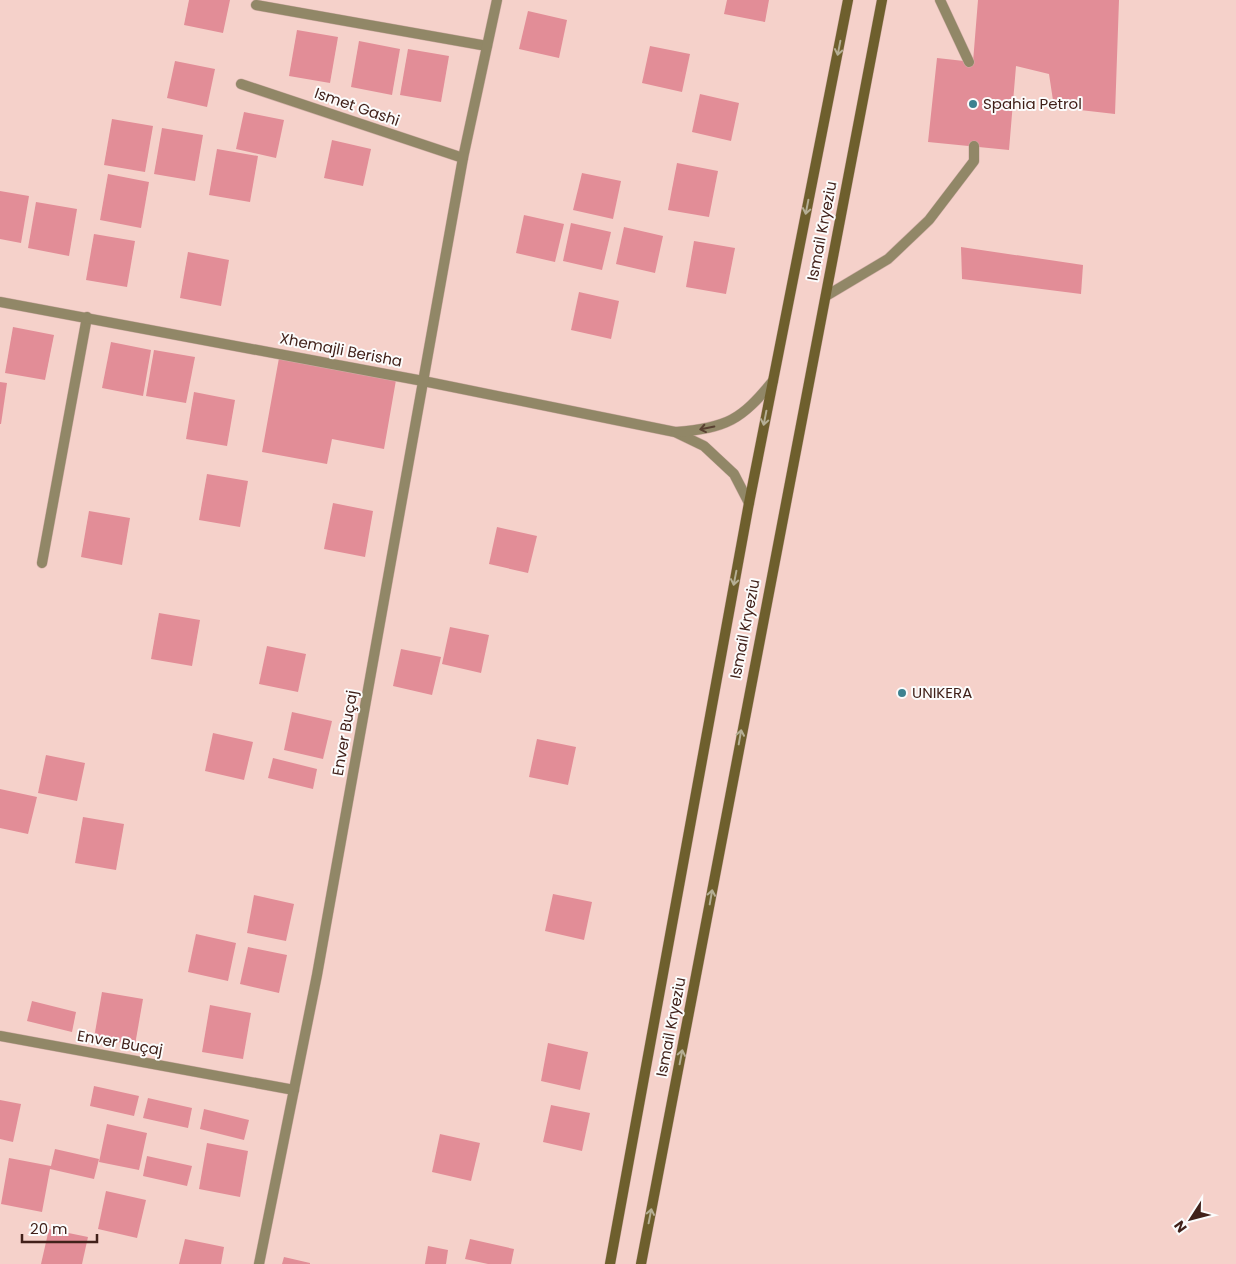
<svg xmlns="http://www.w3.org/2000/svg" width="1236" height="1264" font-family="Poppins,sans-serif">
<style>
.building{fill:#e28d97}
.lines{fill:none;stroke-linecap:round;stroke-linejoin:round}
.service-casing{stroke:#d1aea7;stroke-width:11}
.minor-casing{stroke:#d1aea7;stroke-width:11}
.secondary-casing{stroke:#d1aea7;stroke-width:11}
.service{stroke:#918767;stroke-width:10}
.minor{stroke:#918767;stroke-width:10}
.secondary{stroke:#6e5f2d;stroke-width:10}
.oneway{stroke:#b5ae94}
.oneway2{stroke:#594031}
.poi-dot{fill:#3d8290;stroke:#fcfcfc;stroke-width:2}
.labels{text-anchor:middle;stroke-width:4;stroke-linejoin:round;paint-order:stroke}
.poi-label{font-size:15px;fill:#41211a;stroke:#fcfcfc;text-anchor:start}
.street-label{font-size:15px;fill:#41211a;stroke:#fcfcfc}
</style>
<rect width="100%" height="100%" fill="#f5d1ca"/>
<g class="building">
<path d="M 189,0 L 230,0 L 223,33 L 184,25 Z"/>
<path d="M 727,0 L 769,0 L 765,22 L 724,14 Z"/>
<path d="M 978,0 L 1119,0 L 1115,114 L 1054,107 L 1049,74 L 1016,66 L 1009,150 L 928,142 L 937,58 L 973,62 Z"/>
<path d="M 528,11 L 567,20 L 559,58 L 519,49 Z"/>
<path d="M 297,30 L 338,37 L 330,83 L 289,76 Z"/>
<path d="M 359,41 L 400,49 L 392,95 L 351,87 Z"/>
<path d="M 650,46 L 690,54 L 682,92 L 642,83 Z"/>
<path d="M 408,49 L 449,56 L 441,102 L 400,95 Z"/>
<path d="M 175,61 L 215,69 L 207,107 L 167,98 Z"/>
<path d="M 700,94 L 739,103 L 731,141 L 692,132 Z"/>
<path d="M 244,112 L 284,120 L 276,158 L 236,149 Z"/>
<path d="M 112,119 L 153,126 L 145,172 L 104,165 Z"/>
<path d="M 162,128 L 203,135 L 195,181 L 154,174 Z"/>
<path d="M 332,140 L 371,149 L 363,186 L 324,178 Z"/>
<path d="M 217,149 L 258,156 L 250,202 L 209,195 Z"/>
<path d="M 677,163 L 718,171 L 709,217 L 668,210 Z"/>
<path d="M 582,173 L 621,181 L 613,219 L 573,210 Z"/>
<path d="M 108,174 L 149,182 L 141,228 L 100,220 Z"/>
<path d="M 0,191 L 29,196 L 21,243 L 0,239 Z"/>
<path d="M 36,202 L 77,209 L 69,256 L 28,248 Z"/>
<path d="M 524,215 L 564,224 L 555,262 L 516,253 Z"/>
<path d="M 571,223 L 611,232 L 602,270 L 563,261 Z"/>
<path d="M 624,227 L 663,236 L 655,273 L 616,264 Z"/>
<path d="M 94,234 L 135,241 L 127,287 L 86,280 Z"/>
<path d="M 694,241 L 735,248 L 726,294 L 686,287 Z"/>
<path d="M 961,247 L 1083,265 L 1081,294 L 962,279 Z"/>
<path d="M 188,252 L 229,260 L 221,306 L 180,298 Z"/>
<path d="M 579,292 L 619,301 L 611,339 L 571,330 Z"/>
<path d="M 13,327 L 54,335 L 45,380 L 5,373 Z"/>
<path d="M 111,342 L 151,350 L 143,396 L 102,388 Z"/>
<path d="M 154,350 L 195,357 L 186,403 L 146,396 Z"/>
<path d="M 279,358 L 396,380 L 384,449 L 332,439 L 327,464 L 262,452 Z"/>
<path d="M 0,382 L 7,383 L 1,424 L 0,424 Z"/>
<path d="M 194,392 L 235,400 L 227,446 L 186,439 Z"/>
<path d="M 207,474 L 248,481 L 240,527 L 199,520 Z"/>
<path d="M 333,503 L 373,511 L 365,557 L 324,549 Z"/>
<path d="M 89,511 L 130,518 L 122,565 L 81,557 Z"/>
<path d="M 497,527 L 537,536 L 528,573 L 489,564 Z"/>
<path d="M 159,613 L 200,620 L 192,666 L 151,659 Z"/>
<path d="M 450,627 L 489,635 L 481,673 L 442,664 Z"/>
<path d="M 267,646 L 306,654 L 298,692 L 259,684 Z"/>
<path d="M 401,649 L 441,657 L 432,695 L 393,686 Z"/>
<path d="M 292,712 L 332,721 L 323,759 L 284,750 Z"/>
<path d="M 213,733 L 253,742 L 244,780 L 205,771 Z"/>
<path d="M 537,739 L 576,747 L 568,785 L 529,777 Z"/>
<path d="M 46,755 L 85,763 L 77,801 L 38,793 Z"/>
<path d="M 273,758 L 317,769 L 313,789 L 268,778 Z"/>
<path d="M 0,789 L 37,797 L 28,834 L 0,828 Z"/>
<path d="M 83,817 L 124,824 L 116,870 L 75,863 Z"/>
<path d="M 553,894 L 592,902 L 584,940 L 545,931 Z"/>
<path d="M 254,895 L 294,904 L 286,941 L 247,933 Z"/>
<path d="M 196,934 L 236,943 L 228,981 L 188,972 Z"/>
<path d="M 248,947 L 287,955 L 279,993 L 240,984 Z"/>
<path d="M 102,992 L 143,999 L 135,1045 L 94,1038 Z"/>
<path d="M 32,1001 L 76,1012 L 72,1032 L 27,1021 Z"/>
<path d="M 210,1005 L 251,1013 L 243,1059 L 202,1052 Z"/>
<path d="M 548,1043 L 588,1052 L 580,1090 L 541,1081 Z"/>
<path d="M 94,1086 L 139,1096 L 134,1116 L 90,1106 Z"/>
<path d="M 148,1098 L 192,1108 L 188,1128 L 143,1118 Z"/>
<path d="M 0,1100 L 21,1104 L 13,1142 L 0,1139 Z"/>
<path d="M 551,1105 L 590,1113 L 582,1151 L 543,1142 Z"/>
<path d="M 204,1109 L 249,1120 L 244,1140 L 200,1129 Z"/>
<path d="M 107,1124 L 147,1133 L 139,1170 L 99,1162 Z"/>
<path d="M 440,1134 L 480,1143 L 471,1181 L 432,1172 Z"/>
<path d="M 207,1143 L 248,1151 L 240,1197 L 199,1189 Z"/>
<path d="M 55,1149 L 99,1159 L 94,1179 L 50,1169 L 42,1212 L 1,1204 L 9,1158 L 51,1166 Z"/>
<path d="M 147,1156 L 192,1166 L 187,1186 L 143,1176 Z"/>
<path d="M 106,1191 L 146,1200 L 137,1238 L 98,1229 Z"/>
<path d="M 49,1229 L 88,1237 L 82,1264 L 41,1264 Z"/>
<path d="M 185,1239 L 224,1247 L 221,1264 L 179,1264 Z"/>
<path d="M 470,1239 L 514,1249 L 511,1264 L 488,1264 L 465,1259 Z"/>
<path d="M 428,1246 L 448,1250 L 446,1264 L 425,1264 Z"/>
<path d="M 284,1257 L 310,1263 L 310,1264 L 282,1264 Z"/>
</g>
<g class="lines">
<g class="service-casing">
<g id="service">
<path d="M 940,0 L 969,62"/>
<path d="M 826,296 L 888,259 L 929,220 L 974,161 L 974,146"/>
<path d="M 42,563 L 87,317"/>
</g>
</g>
<g class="minor-casing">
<g id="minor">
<path d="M 256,5 L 487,46"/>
<path d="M 241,84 L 463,158"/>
<path d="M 0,302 L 423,381 L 675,432 L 704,446 L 734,474 L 749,503"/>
<path d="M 676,432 C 727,428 741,420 773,381"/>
<path d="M 0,1036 L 294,1090"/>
<path d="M 259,1264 L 317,975 L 463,158 L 497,0"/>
</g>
</g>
<g class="secondary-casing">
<g id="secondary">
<path d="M 610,1264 L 749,503 L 848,0"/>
<path d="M 641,1264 L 882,0"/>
</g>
</g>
<use href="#service" class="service"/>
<use href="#minor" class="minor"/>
<use href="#secondary" class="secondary"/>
</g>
<defs><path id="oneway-shaft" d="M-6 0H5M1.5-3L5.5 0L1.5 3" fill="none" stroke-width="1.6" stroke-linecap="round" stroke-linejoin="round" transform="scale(1.25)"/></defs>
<g class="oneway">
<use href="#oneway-shaft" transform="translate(839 48) rotate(101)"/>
<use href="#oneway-shaft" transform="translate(807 207) rotate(101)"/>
<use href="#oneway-shaft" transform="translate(765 418) rotate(101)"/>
<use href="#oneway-shaft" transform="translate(735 578) rotate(101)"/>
<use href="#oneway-shaft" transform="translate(740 737) rotate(-80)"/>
<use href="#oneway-shaft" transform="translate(711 897) rotate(-80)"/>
<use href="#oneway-shaft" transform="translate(681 1057) rotate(-79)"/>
<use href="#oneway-shaft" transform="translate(650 1216) rotate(-79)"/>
</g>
<use class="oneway2" href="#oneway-shaft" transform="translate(707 428) rotate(168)"/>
<g class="poi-dot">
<circle cx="973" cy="104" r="5"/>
<circle cx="902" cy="693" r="5"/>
</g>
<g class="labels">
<g class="poi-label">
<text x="983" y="109">Spahia Petrol</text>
<text x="912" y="698">UNIKERA</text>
</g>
<g class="street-label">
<text transform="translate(357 107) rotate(19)" y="5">Ismet Gashi</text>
<text transform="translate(822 231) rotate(-79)" y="5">Ismail Kryeziu</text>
<text transform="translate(341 350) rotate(11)" y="5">Xhemajli Berisha</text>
<text transform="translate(745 629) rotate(-79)" y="5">Ismail Kryeziu</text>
<text transform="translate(345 733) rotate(-80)" y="5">Enver Buçaj</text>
<text transform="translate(671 1027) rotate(-79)" y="5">Ismail Kryeziu</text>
<text transform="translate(120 1043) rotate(10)" y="5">Enver Buçaj</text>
</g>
</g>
<g transform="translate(1191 1219) rotate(234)" stroke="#fcfcfc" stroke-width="4" paint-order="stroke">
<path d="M0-4L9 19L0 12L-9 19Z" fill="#41211a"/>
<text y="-8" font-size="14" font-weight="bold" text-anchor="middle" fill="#41211a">N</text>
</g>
<path d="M22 1234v8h75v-8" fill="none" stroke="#41211a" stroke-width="2.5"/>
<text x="30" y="1234" font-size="15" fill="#41211a" stroke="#fcfcfc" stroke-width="4" paint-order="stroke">20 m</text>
</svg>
